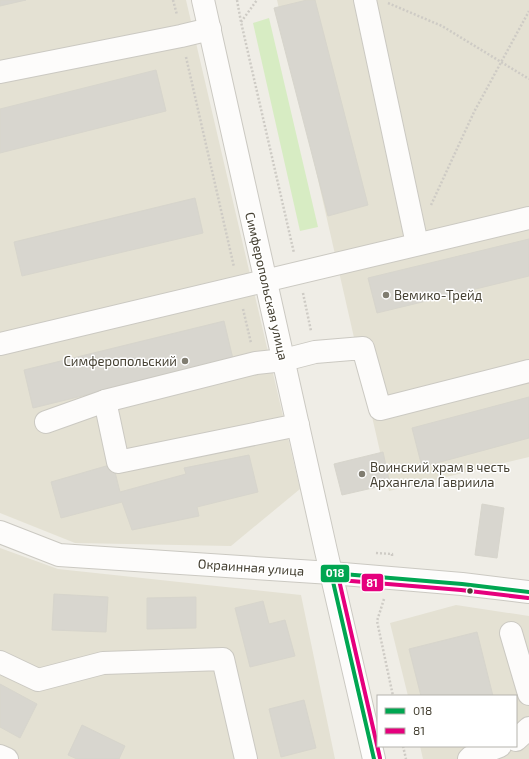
<svg xmlns="http://www.w3.org/2000/svg" width="529" height="759" font-family="'Exo 2',sans-serif">
<style>
.residential{fill:#e4e1d3}
.green{fill:#d7ecc3}
.building{fill:#d8d6cf;stroke:#d7d5cc}
.lines{fill:none;stroke-linecap:round;stroke-linejoin:round}
.minor-casing{stroke:#cbc9c2;stroke-width:24}
.path{stroke:#cecbc5;stroke-width:2.5;stroke-dasharray:2 2;stroke-linecap:butt}
.minor{stroke:#fdfcfb;stroke-width:22}
.bus-1-casing{stroke:#fff;stroke-width:7}
.bus-2-casing{stroke:#fff;stroke-width:7}
.bus-1{stroke:#00a651;stroke-width:4}
.bus-2{stroke:#e5007d;stroke-width:4}
.poi-dot{fill:#807d71;stroke:#fff;stroke-width:1.5}
.bus-dot{fill:#454032;stroke:#fff;stroke-width:1.5}
.labels{text-anchor:middle;stroke-width:3;stroke-linejoin:round;paint-order:stroke}
.street-label{font-size:13px;fill:#454032;stroke:#fff}
.poi-label{font-size:13px;fill:#454032;stroke:#fff;text-anchor:start}
.line-badge{stroke:#fff;stroke-width:1.5}
.badge-label{font-size:11px;text-anchor:middle;font-weight:bold;fill:#fff}
</style>
<rect width="100%" height="100%" fill="#efede6"/>
<g class="residential">
<path d="M 0,0 L 186,0 L 300,489 L 231,546 L 75,543 L 0,513 Z"/>
<path d="M 277,0 L 529,0 L 529,457 L 389,491 Z"/>
<path d="M 0,548 L 58,569 L 301,595 L 335,759 L 0,759 Z"/>
<path d="M 456,605 L 529,616 L 529,759 L 423,759 L 420,746 L 516,746 L 516,696 L 408,696 L 390,623 Z"/>
</g>
<path class="green" d="M 269,18 L 318,227 L 300,231 L 253,23 Z"/>
<g class="building">
<path d="M 0,0 L 26,0 L 0,6 Z"/>
<path d="M 307,0 L 315,0 L 368,205 L 328,216 L 274,8 Z"/>
<path d="M 156,70 L 166,111 L 0,153 L 0,109 Z"/>
<path d="M 195,198 L 203,233 L 22,276 L 14,242 Z"/>
<path d="M 529,239 L 529,276 L 377,313 L 368,278 Z"/>
<path d="M 224,321 L 233,359 L 33,408 L 24,370 Z"/>
<path d="M 529,397 L 529,438 L 422,467 L 412,428 Z"/>
<path d="M 383,452 L 390,484 L 342,495 L 334,464 Z"/>
<path d="M 249,455 L 258,492 L 197,507 L 199,516 L 132,530 L 122,502 L 61,518 L 51,482 L 113,464 L 120,492 L 186,474 L 184,468 Z"/>
<path d="M 482,504 L 504,508 L 497,558 L 475,555 Z"/>
<path d="M 54,594 L 108,597 L 106,632 L 52,630 Z"/>
<path d="M 196,597 L 196,628 L 147,629 L 147,598 Z"/>
<path d="M 263,601 L 269,624 L 285,620 L 295,656 L 250,667 L 235,608 Z"/>
<path d="M 477,632 L 493,696 L 421,696 L 409,649 Z"/>
<path d="M 0,684 L 37,704 L 20,738 L 0,727 Z"/>
<path d="M 304,700 L 316,748 L 281,757 L 269,709 Z"/>
<path d="M 82,725 L 125,746 L 119,759 L 77,759 L 68,755 Z"/>
</g>
<g class="lines">
<g class="minor-casing">
<g id="minor">
<path d="M 203,0 L 326,551 L 374,759"/>
<path d="M 365,0 L 417,244"/>
<path d="M 0,72 L 181,36 L 210,29"/>
<path d="M 0,344 L 529,218"/>
<path d="M 105,401 L 118,462 L 298,425"/>
<path d="M 46,422 L 105,401 L 256,363 L 284,360 L 315,352 L 363,348 L 380,409 L 529,371"/>
<path d="M 0,532 L 59,555 L 331,573 L 462,584 L 529,592"/>
<path d="M 511,633 L 529,694"/>
<path d="M 0,662 L 38,680 L 103,663 L 223,659 L 246,759"/>
<path d="M 516,740 L 529,728"/>
<path d="M 0,756 L 7,759"/>
<path d="M 469,759 L 471,757 L 500,746"/>
</g>
</g>
<g class="path">
<path d="M 173,0 L 177,15"/>
<path d="M 237,0 L 241,22 L 294,253"/>
<path d="M 388,3 L 442,26 L 529,79"/>
<path d="M 241,22 L 257,0"/>
<path d="M 186,57 L 234,267"/>
<path d="M 431,205 L 474,112 L 529,11"/>
<path d="M 303,293 L 311,331"/>
<path d="M 243,309 L 251,343"/>
<path d="M 376,553 L 392,554 L 392,557"/>
<path d="M 384,599 L 377,621 L 393,696"/>
<path d="M 403,746 L 406,759"/>
</g>
<use href="#minor" class="minor"/>
<g class="bus-1-casing">
<path id="bus-1" d="M 374,759 L 331,573 L 462,584 L 529,592"/>
</g>
<g class="bus-2-casing">
<path id="bus-2" d="M 380,758 L 339,580 L 461,590 L 528,598"/>
</g>
<use href="#bus-1" class="bus-1"/>
<use href="#bus-2" class="bus-2"/>
</g>
<g class="poi-dot">
<circle cx="386" cy="295" r="4"/>
<circle cx="185" cy="361" r="4"/>
<circle cx="362" cy="474" r="4"/>
</g>
<circle class="bus-dot" cx="470" cy="591" r="3.5"/>
<g class="labels">
<g class="street-label">
<text transform="translate(267 286) rotate(77)" y="5">Симферопольская улица</text>
<text transform="translate(251 567) rotate(4)" y="5">Окраинная улица</text>
</g>
<g class="poi-label">
<text x="394" y="300">Вемико-Трейд</text>
<text x="177" y="366" text-anchor="end">Симферопольский</text>
<text x="370" y="472">Воинский храм в честь<tspan x="370" dy="15">Архангела Гавриила</tspan></text>
</g>
</g>
<g class="line-badge">
<rect x="320" y="564" width="30" height="19" rx="4" fill="#00a651"/>
<rect x="361" y="573" width="23" height="19" rx="4" fill="#e5007d"/>
</g>
<g class="badge-label">
<text x="335" y="577">018</text>
<text x="372" y="587">81</text>
</g>
<rect x="377" y="695" width="140" height="52" fill="#ffffff" stroke="#b5b3ad"/>
<rect x="385" y="708" width="20" height="6" fill="#00a651" stroke="#b5b3ad"/>
<text x="413" y="715" font-size="12" fill="#454032">018</text>
<rect x="385" y="728" width="20" height="6" fill="#e5007d" stroke="#b5b3ad"/>
<text x="413" y="735" font-size="12" fill="#454032">81</text>
</svg>
